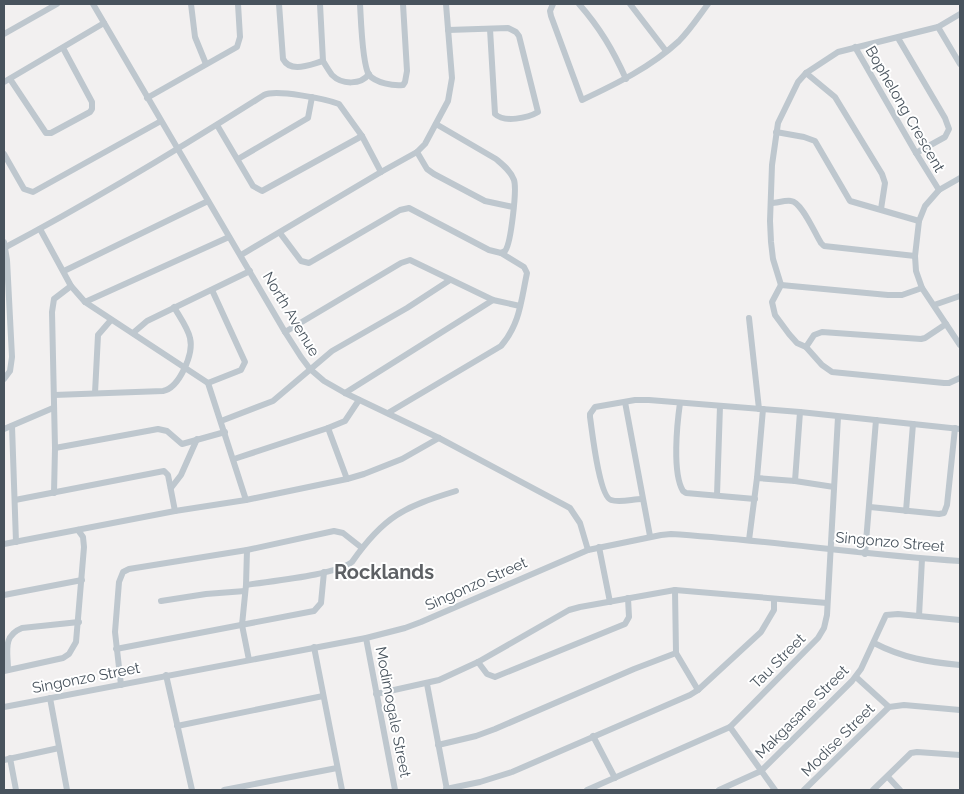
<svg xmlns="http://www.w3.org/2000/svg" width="964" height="794" font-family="Raleway,sans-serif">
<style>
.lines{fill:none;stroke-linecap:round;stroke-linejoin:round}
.minor{stroke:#bec7ce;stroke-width:6}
.labels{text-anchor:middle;stroke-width:4;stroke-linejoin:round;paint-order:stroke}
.street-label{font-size:15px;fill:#48535d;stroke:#fff}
.district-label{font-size:20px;font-weight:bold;fill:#5d6064;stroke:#fff}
</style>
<rect width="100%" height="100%" fill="#f2f0f0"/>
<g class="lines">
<g class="minor">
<path d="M 93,4 L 285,332 L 301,357 L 310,369 L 324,381 L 345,393 L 439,438 L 570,508 L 580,523 L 588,550"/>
<path d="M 191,4 L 195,37 L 206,64"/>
<path d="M 279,4 L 283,59 C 291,74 311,64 323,61"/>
<path d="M 320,4 L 323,61 C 326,66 329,71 332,75 C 342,85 361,85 369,74"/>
<path d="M 360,4 C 361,19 362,64 369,75 C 376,83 393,86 403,85 L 405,82 L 407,71 L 403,4"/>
<path d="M 553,4 L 550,11 L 551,16 L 582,100 C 616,84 651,67 679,41 C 690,30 699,16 708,4"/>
<path d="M 579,4 C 600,28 613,50 626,79"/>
<path d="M 630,4 L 666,51"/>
<path d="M 938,27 L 960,64"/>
<path d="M 448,30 L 508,28 L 516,32 L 519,36 L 538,112 C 528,118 504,123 495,114 L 490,29"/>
<path d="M 4,34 L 57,4"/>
<path d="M 898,38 L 945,118 L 949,129 L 945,137 L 916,153"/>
<path d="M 855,47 L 916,153 L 939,190"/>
<path d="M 806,73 L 835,97 L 882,174 L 885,183 L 881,209"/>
<path d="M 10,79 L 46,133 L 51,133 L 90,112 L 92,109 L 92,102 L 63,48"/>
<path d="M 4,82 L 104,23"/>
<path d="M 147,98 L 237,47 L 240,37 L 238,4"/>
<path d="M 217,125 L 253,186 L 262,191 L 362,136"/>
<path d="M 776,132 L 804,137 L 815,141 L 850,201 L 919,221"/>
<path d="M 417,152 L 427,169 L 434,174 L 485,201 L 513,207"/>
<path d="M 4,154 L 24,189 L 33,192 L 161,121"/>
<path d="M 238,159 L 308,118 L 312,97"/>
<path d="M 960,178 L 939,190 L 925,206 L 919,221 L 915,256 L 916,271 L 922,288 L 960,345"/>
<path d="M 771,203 C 777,203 785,200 791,201 C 802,202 815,234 821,243 L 824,246 L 915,256"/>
<path d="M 40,229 L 71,286 L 85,302 L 208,383 L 246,500"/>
<path d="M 280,233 L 301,261 L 309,263 L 400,210 L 409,208 L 489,250 L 501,253 L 505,251 C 511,244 517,189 514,180 C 511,171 503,165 496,159 L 436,124"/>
<path d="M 4,242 L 7,260 L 12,357 L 10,371 L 4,379"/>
<path d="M 4,248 C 93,201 179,149 264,95 C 276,89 326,99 339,104 L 362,136 L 381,172"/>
<path d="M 241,255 L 381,172 L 417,152 L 425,144 L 448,101 L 452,78 L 446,4"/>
<path d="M 64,271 L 208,201"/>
<path d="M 781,285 L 773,259 L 771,242 L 770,221 L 772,165 L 778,123 L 798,82 L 806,73 L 838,52 L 938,27 L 960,14"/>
<path d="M 781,285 L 772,302 L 775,315 L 789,334 L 797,343 L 806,347 L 822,365 L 832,372 L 944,383 L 949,383 L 960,378"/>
<path d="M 781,285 L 888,295 L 902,295 L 922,288"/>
<path d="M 85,302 L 229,237"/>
<path d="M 934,305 L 960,296"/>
<path d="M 749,318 L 759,409"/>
<path d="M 285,332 L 401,263 L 410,260 L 493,300 L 520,306"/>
<path d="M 133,333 L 147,321 L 250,271"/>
<path d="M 806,347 L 814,335 L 822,332 L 921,339 L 925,338 L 946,324"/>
<path d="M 208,383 L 241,370 L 245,362 L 212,290"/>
<path d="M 95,393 L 98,335 L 111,320"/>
<path d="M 345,393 L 493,300"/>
<path d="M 54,395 L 163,391 C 179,388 194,354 190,338 C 188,328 179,316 174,307"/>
<path d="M 625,402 L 650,536"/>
<path d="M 680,403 C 677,424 672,473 683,491 L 686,493 L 755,499"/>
<path d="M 388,413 L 501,346 C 520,324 521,301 527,273 L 524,267 L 501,253"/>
<path d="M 221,421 L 273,401 L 332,351 L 407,308 L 450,280"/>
<path d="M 12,426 L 16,542"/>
<path d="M 328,428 L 345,421 L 359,400"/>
<path d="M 4,429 L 53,408"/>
<path d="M 55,448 L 158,429 L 167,431 L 182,444 L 225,432"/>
<path d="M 234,459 L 328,428 L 347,479"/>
<path d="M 757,478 L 795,481 L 834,487"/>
<path d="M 795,481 L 800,412"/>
<path d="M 171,488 L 181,475 L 197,439"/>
<path d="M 54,493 L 55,448 L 52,312 L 54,299 L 71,286"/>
<path d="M 717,495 L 720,406"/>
<path d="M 642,499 C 633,499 620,503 611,500 C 599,496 592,430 590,417 L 590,414 L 595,407 L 635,400 L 649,400 L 800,412 L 960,429"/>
<path d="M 15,500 L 164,471 L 168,475 L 175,511"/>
<path d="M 870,507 L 939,514 L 944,513 L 947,505 L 955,428"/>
<path d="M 906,511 L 913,424"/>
<path d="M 749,540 L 757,478 L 763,409"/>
<path d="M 4,544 L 175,511 L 246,500 L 347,479 L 364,474 L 402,459 L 439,438"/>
<path d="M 599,547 L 610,602"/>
<path d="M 247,550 L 246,585 L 242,625 L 249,660"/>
<path d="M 865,554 L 876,420"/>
<path d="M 246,585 C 270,581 336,575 352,562 C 384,516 404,507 456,491"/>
<path d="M 675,590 L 676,653 L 698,690"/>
<path d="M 4,595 L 82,580"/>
<path d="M 161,601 L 206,594 L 245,591"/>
<path d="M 919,616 L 922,559"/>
<path d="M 366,638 L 395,790"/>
<path d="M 874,643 C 903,658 928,662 960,665"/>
<path d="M 314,647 L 342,790"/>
<path d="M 116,649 L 314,611 L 321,603 L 324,572"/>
<path d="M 478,662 L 487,674 L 495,677 L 625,624 L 629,617 L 628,598"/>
<path d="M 8,670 C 8,652 2,636 22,628 L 79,622"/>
<path d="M 4,671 L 63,658 L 69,654 L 76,642 L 84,547 L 83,537 L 78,530"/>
<path d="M 166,675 L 192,790"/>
<path d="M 856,677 L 889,707"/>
<path d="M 427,684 L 447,790"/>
<path d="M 121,685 L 115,632 L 119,582 L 123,572 L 129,569 L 247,550 L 334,531 L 343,533 L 362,548"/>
<path d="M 376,694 L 439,680 L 478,662 L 569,610 L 580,607 L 675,590 L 827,603"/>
<path d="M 50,698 L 67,790"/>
<path d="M 4,707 L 366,638 L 405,628 L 421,622 L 588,550 L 661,535 L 671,534 C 768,540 863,555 960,561"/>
<path d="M 177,726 L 323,696"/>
<path d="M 730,727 L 775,790"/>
<path d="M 593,736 L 615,778"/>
<path d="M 438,745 L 476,736 L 495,729 L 634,669 L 676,653"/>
<path d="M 10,758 L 16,790"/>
<path d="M 4,760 L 59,748"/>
<path d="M 888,777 L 900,790"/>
<path d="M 446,789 L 480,782 L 512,772 L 690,695 L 698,690 L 761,632 L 774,610 L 774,599"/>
<path d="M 224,790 L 337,768"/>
<path d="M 587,790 L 730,727 L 818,638 L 824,628 L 827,615 L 838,417"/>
<path d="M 719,790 L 761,771 L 852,681 L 861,669 L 886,615 L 898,614 L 960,620"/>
<path d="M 804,790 L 889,707 L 904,705 L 960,710"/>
<path d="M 873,790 L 911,753 L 917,752 L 960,755"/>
</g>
</g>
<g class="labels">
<g class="street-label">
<text transform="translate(905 109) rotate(60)" y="5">Bophelong Crescent</text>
<text transform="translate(291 314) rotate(59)" y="5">North Avenue</text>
<text transform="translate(890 542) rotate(5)" y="5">Singonzo Street</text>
<text transform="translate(476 584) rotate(-24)" y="5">Singonzo Street</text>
<text transform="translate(778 661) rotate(-45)" y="5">Tau Street</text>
<text transform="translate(86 678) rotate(-11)" y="5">Singonzo Street</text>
<text transform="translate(393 712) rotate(79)" y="5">Modimogale Street</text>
<text transform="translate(802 712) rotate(-45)" y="5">Makgasane Street</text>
<text transform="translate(838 740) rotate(-45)" y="5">Modise Street</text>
</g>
<g class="district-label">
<text x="384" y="579">Rocklands</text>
</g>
</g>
<rect width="964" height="794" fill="none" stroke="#48535d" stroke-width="10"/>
</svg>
